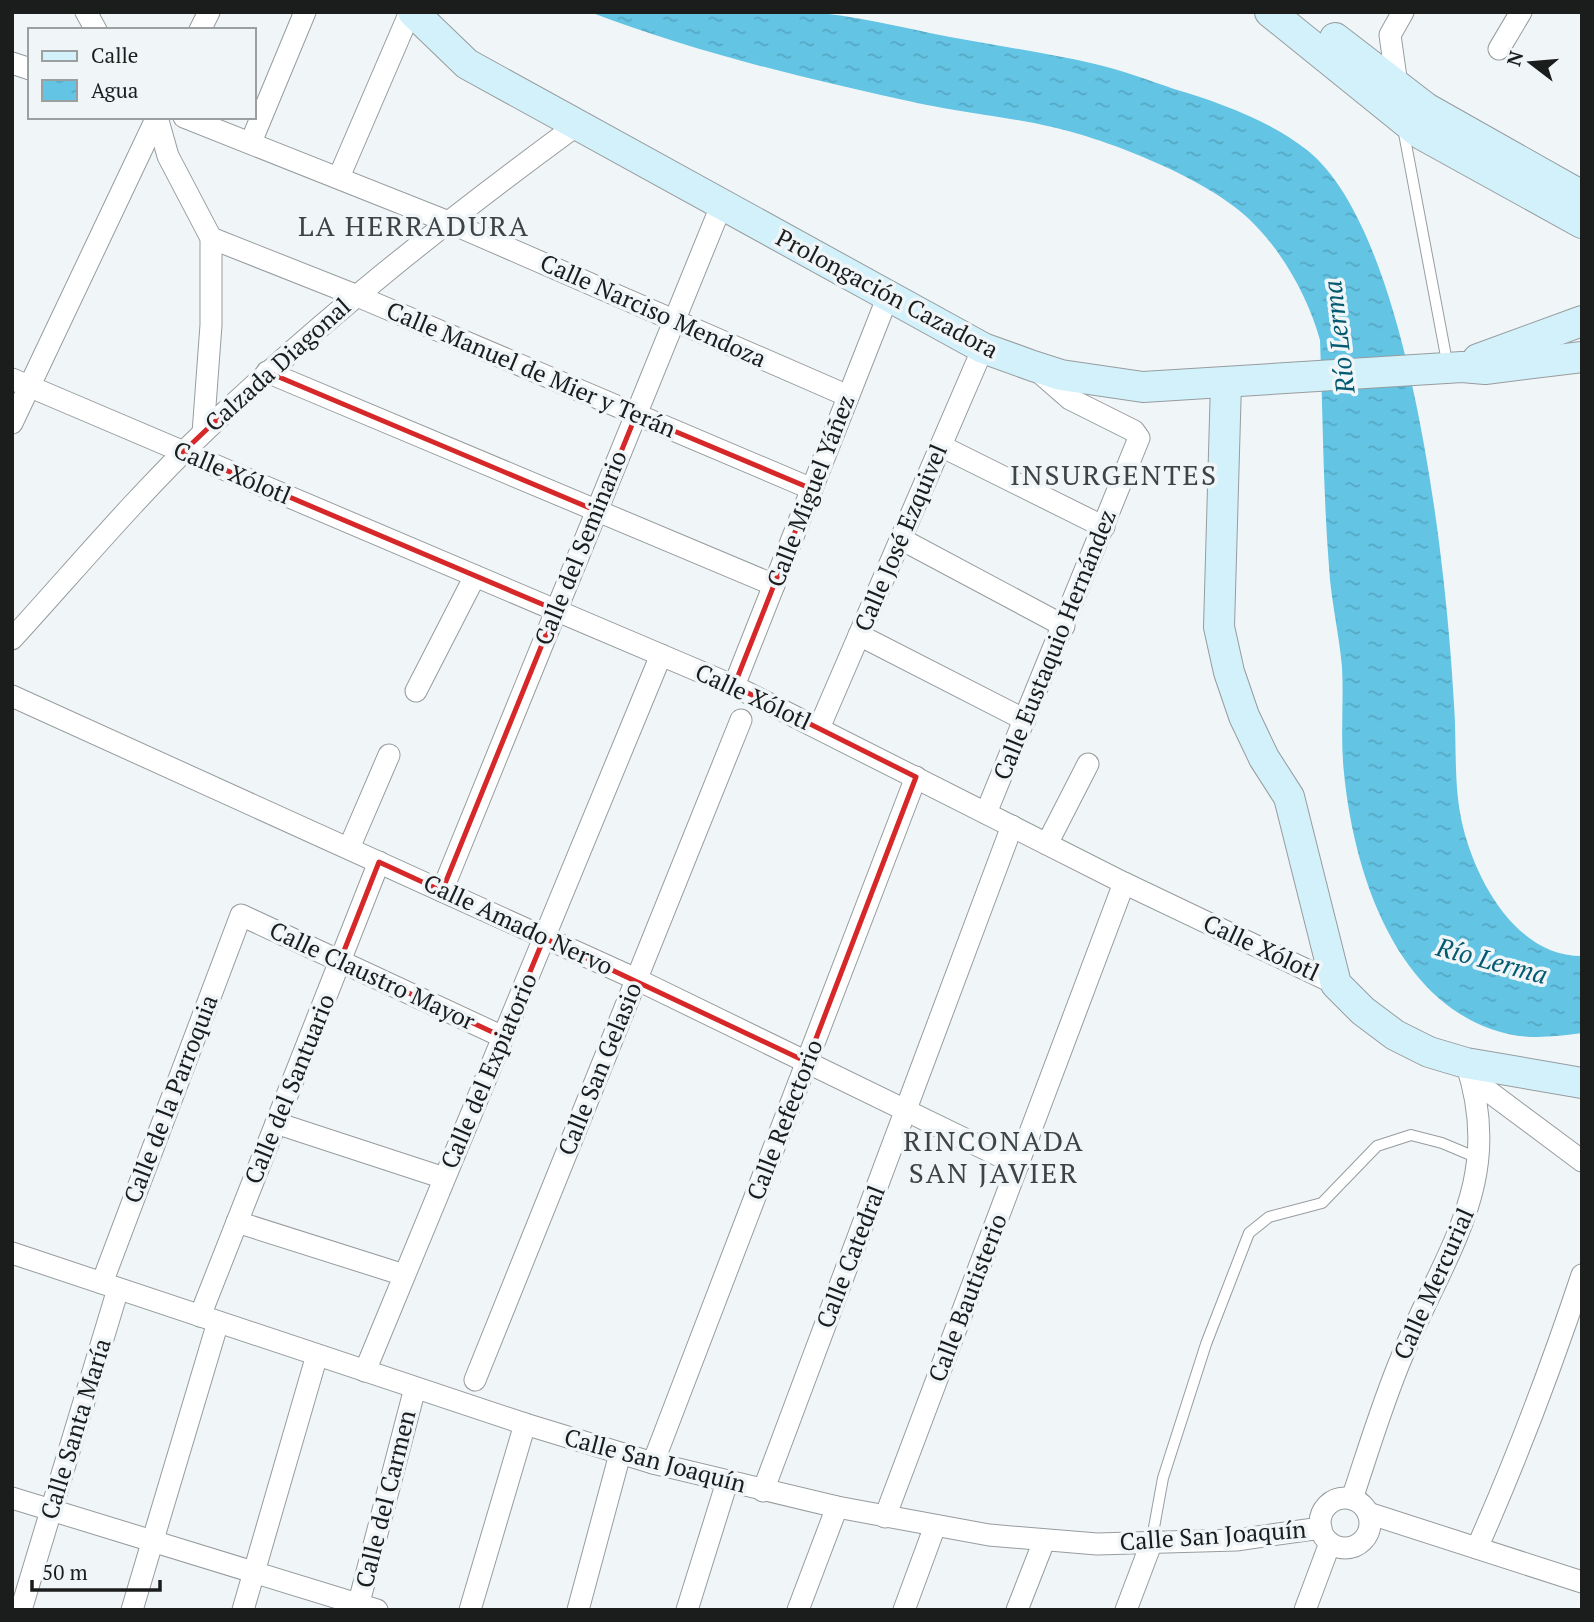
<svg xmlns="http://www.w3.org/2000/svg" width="1594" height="1622" font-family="'PT Serif',serif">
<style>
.water{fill:url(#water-ripples)}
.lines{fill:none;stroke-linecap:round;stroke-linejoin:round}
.lane-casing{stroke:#979c9e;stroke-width:12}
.street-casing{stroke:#979c9e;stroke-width:23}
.secondary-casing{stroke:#979c9e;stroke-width:32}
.lane{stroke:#fff;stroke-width:10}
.street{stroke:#fff;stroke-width:21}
.secondary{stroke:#d2f1fb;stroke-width:30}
.marked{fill:none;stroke:#d62828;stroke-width:5;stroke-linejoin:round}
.labels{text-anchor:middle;stroke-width:7;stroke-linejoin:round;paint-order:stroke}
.street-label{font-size:24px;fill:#1b1d1d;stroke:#f0f5f8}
.water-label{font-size:26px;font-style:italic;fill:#045b71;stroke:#f0f5f8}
.quarter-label{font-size:28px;letter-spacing:2px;fill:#3e4345;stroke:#f0f5f8}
</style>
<defs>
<pattern id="water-ripples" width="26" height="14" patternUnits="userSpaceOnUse" patternTransform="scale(1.75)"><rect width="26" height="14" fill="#63c4e4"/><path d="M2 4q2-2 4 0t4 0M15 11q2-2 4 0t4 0" fill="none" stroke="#55a8c3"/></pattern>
</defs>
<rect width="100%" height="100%" fill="#f0f5f8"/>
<path class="water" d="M 590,12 C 661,12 733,9 804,12 C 852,14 903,28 950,37 C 998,46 1047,53 1095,64 C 1122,70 1148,80 1174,89 C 1221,103 1268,120 1307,150 C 1412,233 1447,573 1454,704 C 1457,746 1453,786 1463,827 C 1477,883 1517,956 1582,956 L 1582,1033 C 1559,1036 1536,1039 1513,1035 C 1398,1012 1354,875 1344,773 C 1340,737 1344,702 1342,667 C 1339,633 1331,601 1329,567 C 1323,491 1323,416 1320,340 C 1308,296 1281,249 1248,218 C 1205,178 1110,140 1052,127 C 1009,117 965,113 922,104 C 811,80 697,53 590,12 Z"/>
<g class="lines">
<g class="lane-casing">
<g id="lane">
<path d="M 1403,128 L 1448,367"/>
<path d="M 1151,1544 L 1163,1478 L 1206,1344 L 1249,1233 L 1269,1217 L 1322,1203 L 1377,1146 L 1411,1135 L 1442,1143 L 1480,1159"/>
</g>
</g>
<g class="street-casing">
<g id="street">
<path d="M 86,12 L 96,30"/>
<path d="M 200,30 L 209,12"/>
<path d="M 1499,49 L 1521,12"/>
<path d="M 12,63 L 30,69"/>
<path d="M 1398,92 L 1390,35 L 1403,12"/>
<path d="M 157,117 L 168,156 L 211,238 L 211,325 L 203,433"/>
<path d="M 184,117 L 446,221 L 848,396"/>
<path d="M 251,142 L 305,12"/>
<path d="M 339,177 L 410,12"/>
<path d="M 211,238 L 355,295 L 812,489"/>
<path d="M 267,372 L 774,585"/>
<path d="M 12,379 L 734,686 L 1124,883 L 1336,984"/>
<path d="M 12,423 L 157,117"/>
<path d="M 941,446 L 1104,527"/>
<path d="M 901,539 L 1064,626"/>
<path d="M 859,635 L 1025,720"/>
<path d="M 12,639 C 75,570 136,497 204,432 C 321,320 446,221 577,125"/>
<path d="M 734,686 L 888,296"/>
<path d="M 416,691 L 475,576"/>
<path d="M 12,696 L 636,979 L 1018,1165"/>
<path d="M 819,728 L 983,348"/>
<path d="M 986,813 L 1139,438 L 1134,431 L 1070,399 L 1039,372"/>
<path d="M 1047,844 L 1088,764"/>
<path d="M 349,848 L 389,755"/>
<path d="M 442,891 L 721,206"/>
<path d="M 1472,1079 L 1582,1161"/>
<path d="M 276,1123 L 444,1178"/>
<path d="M 237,1222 L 404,1275"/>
<path d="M 12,1253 L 525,1424 L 653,1463 L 837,1507 L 989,1535 L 1097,1544 L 1236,1540 L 1321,1528"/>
<path d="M 102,1283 L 241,915 L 503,1037"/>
<path d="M 200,1316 L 379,862"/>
<path d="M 365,1371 L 661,655"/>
<path d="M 475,1380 L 741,720"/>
<path d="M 653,1463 L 916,777"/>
<path d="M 763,1491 L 1012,826"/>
<path d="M 12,1498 L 377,1610"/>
<circle cx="1345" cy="1523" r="25"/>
<path d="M 1352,1499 C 1368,1451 1383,1401 1403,1354 C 1445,1251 1506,1180 1466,1063"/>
<path d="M 1368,1513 L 1582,1582"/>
<path d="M 885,1517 L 1124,883"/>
<path d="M 1477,1548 C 1517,1458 1551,1368 1582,1275"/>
<path d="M 21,1610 L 118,1289"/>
<path d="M 132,1610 L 218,1322"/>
<path d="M 243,1610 L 317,1355"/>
<path d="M 357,1610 L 415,1388"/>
<path d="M 470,1610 L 525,1424"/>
<path d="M 578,1610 L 620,1454"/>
<path d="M 687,1610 L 727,1482"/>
<path d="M 798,1610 L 837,1507"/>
<path d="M 904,1610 L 935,1526"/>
<path d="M 1017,1610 L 1044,1541"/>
<path d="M 1126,1610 L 1151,1544"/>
<path d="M 1305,1610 L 1330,1543"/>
</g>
</g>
<g class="secondary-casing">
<g id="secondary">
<path d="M 413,12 L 467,64 L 983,348 L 1033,366 L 1061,375 L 1143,387 L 1462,367 L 1485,369 L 1582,357"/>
<path d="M 1270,12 L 1421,134 L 1582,223"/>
<path d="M 1335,38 L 1426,108 L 1582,196"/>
<path d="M 1478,359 L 1582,321"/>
<path d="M 1226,383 L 1219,627 L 1229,672 L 1244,716 L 1264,758 L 1289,797 L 1336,984 L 1363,1011 L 1395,1035 L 1429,1052 L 1466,1063 L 1582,1083"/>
</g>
</g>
<use href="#lane" class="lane"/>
<use href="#street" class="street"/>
<use href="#secondary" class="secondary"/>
</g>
<path class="marked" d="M 267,372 L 597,511 L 636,415 L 812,489 L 734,686 L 916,777 L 807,1062 L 544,938 L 503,1037 L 340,961 L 379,862 L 442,891 L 556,610 L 183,452 Z"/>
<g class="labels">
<g class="street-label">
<text transform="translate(887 294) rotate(28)" y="8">Prolongación Cazadora</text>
<text transform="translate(653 311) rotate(24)" y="8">Calle Narciso Mendoza</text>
<text transform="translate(278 365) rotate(-42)" y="8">Calzada Diagonal</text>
<text transform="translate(531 370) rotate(23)" y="8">Calle Manuel de Mier y Terán</text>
<text transform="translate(232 473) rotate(23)" y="8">Calle Xólotl</text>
<text transform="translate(811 491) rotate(-69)" y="8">Calle Miguel Yáñez</text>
<text transform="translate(901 538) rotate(-67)" y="8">Calle José Ezquivel</text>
<text transform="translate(581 548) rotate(-68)" y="8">Calle del Seminario</text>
<text transform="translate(1055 645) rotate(-68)" y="8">Calle Eustaquio Hernández</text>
<text transform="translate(753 697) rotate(25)" y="8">Calle Xólotl</text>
<text transform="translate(518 925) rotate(25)" y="8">Calle Amado Nervo</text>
<text transform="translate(1261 948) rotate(25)" y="8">Calle Xólotl</text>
<text transform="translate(372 976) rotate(25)" y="8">Calle Claustro Mayor</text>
<text transform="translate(600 1069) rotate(-68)" y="8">Calle San Gelasio</text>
<text transform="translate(489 1071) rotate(-67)" y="8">Calle del Expiatorio</text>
<text transform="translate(290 1089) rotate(-68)" y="8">Calle del Santuario</text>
<text transform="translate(171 1099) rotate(-69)" y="8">Calle de la Parroquia</text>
<text transform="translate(785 1120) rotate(-69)" y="8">Calle Refectorio</text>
<text transform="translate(851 1257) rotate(-69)" y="8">Calle Catedral</text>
<text transform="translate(1434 1284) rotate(-66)" y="8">Calle Mercurial</text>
<text transform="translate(968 1298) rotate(-69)" y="8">Calle Bautisterio</text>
<text transform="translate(76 1429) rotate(-73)" y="8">Calle Santa María</text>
<text transform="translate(655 1461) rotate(15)" y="8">Calle San Joaquín</text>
<text transform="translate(386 1499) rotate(-76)" y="8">Calle del Carmen</text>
<text transform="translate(1213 1536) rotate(-4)" y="8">Calle San Joaquín</text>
</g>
<g class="water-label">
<text transform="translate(1339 337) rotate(-97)" y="9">Río Lerma</text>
<text transform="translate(1492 961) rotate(15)" y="9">Río Lerma</text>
</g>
<g class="quarter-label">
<text x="414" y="236">LA HERRADURA</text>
<text x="1114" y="485">INSURGENTES</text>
<text x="994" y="1151">RINCONADA<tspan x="994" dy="32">SAN JAVIER</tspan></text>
</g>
</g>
<rect width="1594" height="1622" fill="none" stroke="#1b1d1d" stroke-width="28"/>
<rect x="28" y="28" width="228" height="91" fill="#f0f5f8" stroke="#9b9fa0" stroke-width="2"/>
<rect x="42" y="51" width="35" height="10" fill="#d2f1fb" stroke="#9b9fa0" stroke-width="2"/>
<text x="91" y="63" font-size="21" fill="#1b1d1d">Calle</text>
<rect x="42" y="80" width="35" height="21" fill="url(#water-ripples)" stroke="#9b9fa0" stroke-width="2"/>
<text x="91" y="98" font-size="21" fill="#1b1d1d">Agua</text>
<g transform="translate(1531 63) rotate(286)" stroke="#f0f5f8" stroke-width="5" paint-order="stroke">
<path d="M0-5L12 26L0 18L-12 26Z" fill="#1b1d1d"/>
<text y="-10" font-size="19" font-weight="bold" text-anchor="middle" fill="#1b1d1d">N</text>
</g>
<path d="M32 1580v10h128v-10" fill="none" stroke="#1b1d1d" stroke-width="3.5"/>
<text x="42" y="1580" font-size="21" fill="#1b1d1d" stroke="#f0f5f8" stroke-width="5" paint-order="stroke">50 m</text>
</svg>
